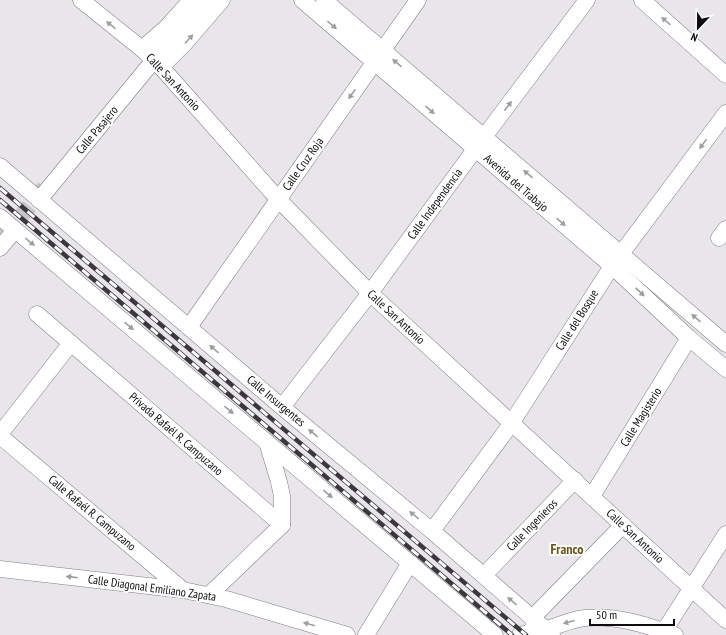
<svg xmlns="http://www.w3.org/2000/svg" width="726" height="635" font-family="'PT Sans Narrow',sans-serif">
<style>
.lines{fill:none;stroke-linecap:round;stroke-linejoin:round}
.minor-tunnel{stroke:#c7c4ca;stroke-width:16;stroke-dasharray:16 8;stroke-linecap:butt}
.minor-casing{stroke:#817e83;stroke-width:17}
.minor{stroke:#fff;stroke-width:16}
.rail-casing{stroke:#3a383b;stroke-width:4.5}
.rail{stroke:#fff;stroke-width:3;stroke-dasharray:9;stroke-linecap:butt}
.oneway{fill:#9f9e9f}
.labels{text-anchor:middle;stroke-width:4;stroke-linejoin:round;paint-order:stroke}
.street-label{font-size:12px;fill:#0e0c0e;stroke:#fff}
.quarter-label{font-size:14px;font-weight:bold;fill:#695319;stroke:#fff}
</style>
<rect width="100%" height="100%" fill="#e8e5eb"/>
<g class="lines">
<path class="minor-tunnel" d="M 4,237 L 45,187"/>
<g class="minor-casing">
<g id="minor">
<path d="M 81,0 L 142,49 L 161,67 L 278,199 L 370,293 L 726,620"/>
<path d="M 302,0 L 612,266 L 689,338 L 726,369"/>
<path d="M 324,0 L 726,344"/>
<path d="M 642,0 L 726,75"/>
<path d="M 142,49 L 167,27 L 191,0"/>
<path d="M 159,51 L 194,14 L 204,0"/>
<path d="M 161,67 L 185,43 L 222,0"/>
<path d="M 0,166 L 282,407 L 432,531 L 552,635"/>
<path d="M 39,200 L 154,60"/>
<path d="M 0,217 L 495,635"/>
<path d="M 719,238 L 726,229"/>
<path d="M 0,248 L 15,230"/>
<path d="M 37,314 L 282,525"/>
<path d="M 189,327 L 418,0"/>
<path d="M 282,407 L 370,293 L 484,137 L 587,0"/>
<path d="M 0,434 L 71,343"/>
<path d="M 0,436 L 183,590"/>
<path d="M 592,496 L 689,338"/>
<path d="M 432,531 L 511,424 L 612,266 L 726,113"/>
<path d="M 0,569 L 183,590 L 226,599 L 347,635"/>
<path d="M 490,569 L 575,480"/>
<path d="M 209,595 L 282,525 L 282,496 L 279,482 L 267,442"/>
<path d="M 532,631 L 537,613 L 623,525"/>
<path d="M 664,631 L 726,534"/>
<path d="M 366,635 L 410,563"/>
<path d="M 520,635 C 529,633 538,631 547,629 C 560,625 572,619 585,618 C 617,615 646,625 675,635"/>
</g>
</g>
<use href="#minor" class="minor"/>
<g class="rail-casing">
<g id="rail">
<path d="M 0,188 L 526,635"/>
<path d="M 0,200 L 512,635"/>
</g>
</g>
<use href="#rail" class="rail"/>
</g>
<defs><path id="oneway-solid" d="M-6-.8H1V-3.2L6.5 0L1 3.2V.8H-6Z"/></defs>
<g class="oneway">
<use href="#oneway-solid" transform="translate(666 21) rotate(-138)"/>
<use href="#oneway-solid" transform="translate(111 25) rotate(-141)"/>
<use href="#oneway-solid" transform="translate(332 25) rotate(40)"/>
<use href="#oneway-solid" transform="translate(189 39) rotate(-48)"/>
<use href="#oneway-solid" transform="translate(397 63) rotate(-140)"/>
<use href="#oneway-solid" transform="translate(352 94) rotate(125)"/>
<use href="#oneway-solid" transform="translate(508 106) rotate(-53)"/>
<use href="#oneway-solid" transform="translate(430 110) rotate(41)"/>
<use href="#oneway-solid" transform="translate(703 144) rotate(126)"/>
<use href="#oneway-solid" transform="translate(528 174) rotate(-140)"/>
<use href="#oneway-solid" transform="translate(561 222) rotate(41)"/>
<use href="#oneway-solid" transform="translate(30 242) rotate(39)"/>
<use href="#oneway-solid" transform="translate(640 292) rotate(43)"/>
<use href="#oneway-solid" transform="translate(696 318) rotate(-139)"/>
<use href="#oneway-solid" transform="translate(129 326) rotate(40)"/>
<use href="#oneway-solid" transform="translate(214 349) rotate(-139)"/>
<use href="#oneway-solid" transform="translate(229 410) rotate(40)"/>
<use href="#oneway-solid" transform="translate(313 433) rotate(-141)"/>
<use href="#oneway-solid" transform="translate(328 494) rotate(40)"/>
<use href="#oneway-solid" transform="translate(414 515) rotate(-141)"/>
<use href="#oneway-solid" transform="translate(72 577) rotate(-173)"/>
<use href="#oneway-solid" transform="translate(512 601) rotate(-139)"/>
<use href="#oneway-solid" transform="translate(569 622) rotate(165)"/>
<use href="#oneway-solid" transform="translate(309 624) rotate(-164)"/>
</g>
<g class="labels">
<g class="street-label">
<text transform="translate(173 82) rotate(47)" y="4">Calle San Antonio</text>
<text transform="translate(97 130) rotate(-50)" y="4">Calle Pasajero</text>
<text transform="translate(303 164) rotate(-55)" y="4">Calle Cruz Roja</text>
<text transform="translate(516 183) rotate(41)" y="4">Avenida del Trabajo</text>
<text transform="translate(435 204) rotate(-54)" y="4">Calle Independencia</text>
<text transform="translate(396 317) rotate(43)" y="4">Calle San Antonio</text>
<text transform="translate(577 320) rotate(-58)" y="4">Calle del Bosque</text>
<text transform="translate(276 401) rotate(40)" y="4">Calle Insurgentes</text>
<text transform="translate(641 417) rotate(-58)" y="4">Calle Magisterio</text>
<text transform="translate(176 434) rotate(41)" y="4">Privada Rafaél R. Campuzano</text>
<text transform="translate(92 513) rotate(40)" y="4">Calle Rafaél R. Campuzano</text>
<text transform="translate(532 525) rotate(-46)" y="4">Calle Ingenieros</text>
<text transform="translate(635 536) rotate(43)" y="4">Calle San Antonio</text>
<text transform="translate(152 588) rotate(8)" y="4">Calle Diagonal Emiliano Zapata</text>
</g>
<g class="quarter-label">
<text x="567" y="554">Franco</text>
</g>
</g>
<g transform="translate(698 28) rotate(202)" stroke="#ffffff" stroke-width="3" paint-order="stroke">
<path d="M0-3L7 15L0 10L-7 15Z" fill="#0e0c0e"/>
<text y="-6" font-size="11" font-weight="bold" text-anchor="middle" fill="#0e0c0e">N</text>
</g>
<path d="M590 619v6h84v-6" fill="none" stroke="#0e0c0e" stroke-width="2"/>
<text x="596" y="619" font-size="12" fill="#0e0c0e" stroke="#ffffff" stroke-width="3" paint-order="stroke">50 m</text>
</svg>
